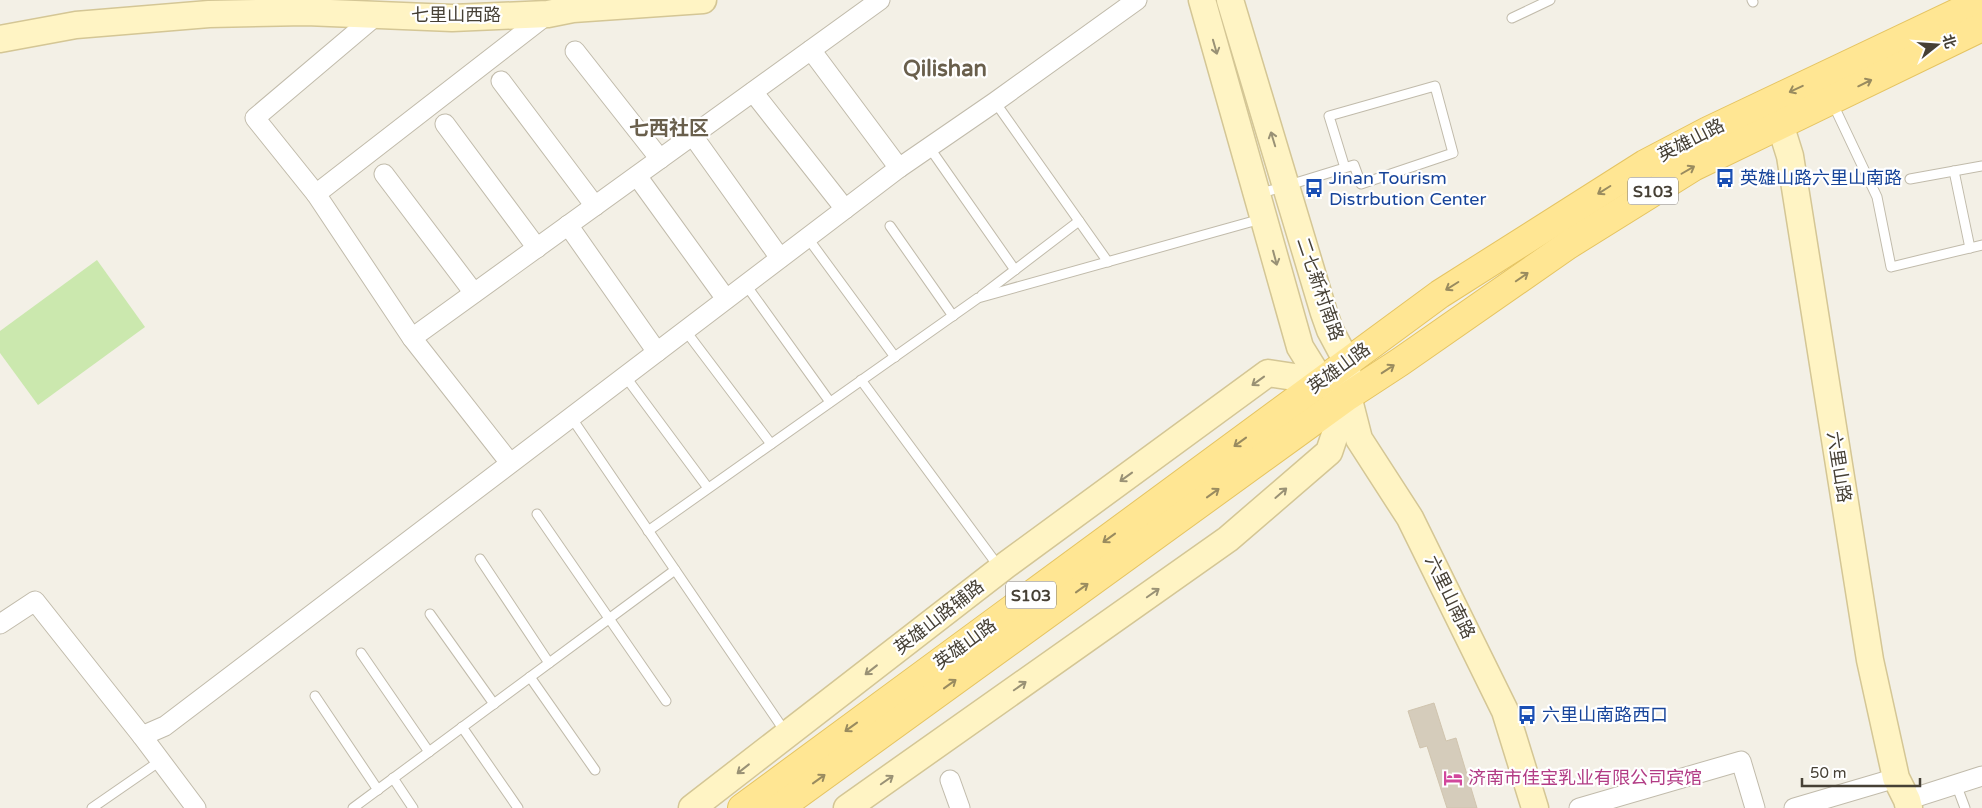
<svg xmlns="http://www.w3.org/2000/svg" width="1982" height="808" font-family="'Varela Round','Noto Sans SC',sans-serif">
<style>
.green{fill:#cbe8ae}
.building{fill:#d5ccbb;stroke:#d0c4ae}
.lines{fill:none;stroke-linecap:round;stroke-linejoin:round}
.lane-casing{stroke:#c1bbab;stroke-width:11}
.street-casing{stroke:#c1bbab;stroke-width:21}
.secondary-casing{stroke:#d4c695;stroke-width:29}
.primary-casing{stroke:#e5c462;stroke-width:30}
.lane{stroke:#fff;stroke-width:9}
.street{stroke:#fff;stroke-width:19}
.secondary{stroke:#fff4c4;stroke-width:26}
.primary{stroke:#ffe693;stroke-width:28}
.oneway{stroke:#999175}
.oneway2{stroke:#998b5f}
.labels{text-anchor:middle;stroke-width:4.5;stroke-linejoin:round;paint-order:stroke}
.shield{fill:#fff;stroke:#7e7972;stroke-width:1}
.shield-label{font-size:16px;font-weight:bold;fill:#464035}
.street-label{font-size:18px;fill:#464035;stroke:#fff}
.transit-label{font-size:18px;fill:#164399;stroke:#fff;text-anchor:start}
.hotel-label{font-size:18px;fill:#b23c85;stroke:#fff;text-anchor:start}
.quarter-label{font-size:20px;font-weight:bold;fill:#695f4c;stroke:#fff}
.district-label{font-size:22px;font-weight:bold;fill:#695f4c;stroke:#fff}
</style>
<rect width="100%" height="100%" fill="#f3f0e6"/>
<path class="green" d="M 97,260 L 145,327 L 38,405 L 0,353 L 0,331 Z"/>
<path class="building" d="M 1434,703 L 1446,741 L 1456,738 L 1477,808 L 1447,808 L 1427,746 L 1420,748 L 1408,711 Z"/>
<g class="lines">
<g class="lane-casing">
<g id="lane">
<path d="M 1752,0 L 1753,2"/>
<path d="M 1512,18 L 1550,0"/>
<path d="M 995,102 L 1108,262"/>
<path d="M 1832,102 L 1877,197 L 1891,267 L 1982,245"/>
<path d="M 929,147 L 1015,270"/>
<path d="M 1954,171 L 1970,248"/>
<path d="M 1910,179 L 1982,166"/>
<path d="M 1258,194 C 1290,185 1322,175 1354,165 L 1361,184 L 1453,153 L 1435,86 L 1329,116 L 1345,168"/>
<path d="M 890,226 L 953,316"/>
<path d="M 807,237 L 895,357"/>
<path d="M 746,285 L 830,402"/>
<path d="M 982,295 L 1079,221"/>
<path d="M 685,330 L 771,444"/>
<path d="M 625,376 L 708,488"/>
<path d="M 861,380 L 999,567"/>
<path d="M 571,417 L 786,733"/>
<path d="M 537,514 L 666,701"/>
<path d="M 648,531 L 978,298 L 1261,219"/>
<path d="M 480,559 L 549,663"/>
<path d="M 430,614 L 494,704"/>
<path d="M 361,653 L 429,752"/>
<path d="M 530,677 L 595,770"/>
<path d="M 315,696 L 378,790"/>
<path d="M 462,727 L 518,808"/>
<path d="M 393,778 L 413,808"/>
<path d="M 1956,784 L 1965,808"/>
<path d="M 92,808 L 160,761"/>
<path d="M 353,808 L 675,570"/>
</g>
</g>
<g class="street-casing">
<g id="street">
<path d="M 811,50 L 899,168"/>
<path d="M 575,51 L 660,159"/>
<path d="M 501,81 L 595,206"/>
<path d="M 753,92 L 845,209"/>
<path d="M 445,124 L 537,248"/>
<path d="M 693,136 L 780,258"/>
<path d="M 384,174 L 474,293"/>
<path d="M 637,176 L 726,299"/>
<path d="M 316,194 L 255,118 L 378,14"/>
<path d="M 568,225 L 657,352"/>
<path d="M 412,338 L 316,194 L 548,14"/>
<path d="M 510,463 L 412,338 L 880,0"/>
<path d="M 0,624 L 35,601 L 142,736 L 165,726 L 899,168 L 995,102 L 1137,0"/>
<path d="M 142,736 L 196,808"/>
<path d="M 950,780 L 960,808"/>
<path d="M 1907,800 L 1982,776"/>
<path d="M 1579,808 L 1741,761 L 1755,808"/>
<path d="M 1794,808 L 1896,778"/>
</g>
</g>
<g class="secondary-casing">
<g id="secondary">
<path d="M 1202,0 L 1300,347 L 1321,381 L 1332,387"/>
<path d="M 1230,0 L 1324,313 L 1330,330 L 1347,362 L 1348,396 L 1359,439 L 1410,518 L 1505,711 L 1535,808"/>
<path d="M 0,39 L 76,25 L 209,14 L 306,12 L 452,18 L 548,14 L 573,9 L 703,0"/>
<path d="M 1780,124 L 1790,156 L 1870,660 L 1896,778 L 1907,800 L 1909,808"/>
<path d="M 692,808 L 1006,565 L 1268,373 L 1321,381"/>
<path d="M 847,808 L 1228,539 L 1329,452 L 1348,396"/>
</g>
</g>
<g class="primary-casing">
<g id="primary">
<path d="M 742,808 L 1440,294 L 1645,164 L 1708,131 L 1982,1"/>
<path d="M 779,808 L 1348,396 L 1400,362 L 1568,245 L 1693,167 L 1982,27"/>
</g>
</g>
<use href="#lane" class="lane"/>
<use href="#street" class="street"/>
<use href="#secondary" class="secondary"/>
<use href="#primary" class="primary"/>
</g>
<defs><path id="oneway-shaft" d="M-6 0H5M1.5-3L5.5 0L1.5 3" fill="none" stroke-width="1.6" stroke-linecap="round" stroke-linejoin="round" transform="scale(1.25)"/></defs>
<g class="oneway">
<use href="#oneway-shaft" transform="translate(1215 47) rotate(74)"/>
<use href="#oneway-shaft" transform="translate(1273 139) rotate(-107)"/>
<use href="#oneway-shaft" transform="translate(1275 258) rotate(75)"/>
<use href="#oneway-shaft" transform="translate(1258 381) rotate(144)"/>
<use href="#oneway-shaft" transform="translate(1126 477) rotate(144)"/>
<use href="#oneway-shaft" transform="translate(1281 493) rotate(-41)"/>
<use href="#oneway-shaft" transform="translate(1153 593) rotate(-35)"/>
<use href="#oneway-shaft" transform="translate(871 670) rotate(142)"/>
<use href="#oneway-shaft" transform="translate(1020 686) rotate(-35)"/>
<use href="#oneway-shaft" transform="translate(743 769) rotate(142)"/>
<use href="#oneway-shaft" transform="translate(887 780) rotate(-35)"/>
</g>
<g class="oneway2">
<use href="#oneway-shaft" transform="translate(1865 83) rotate(-26)"/>
<use href="#oneway-shaft" transform="translate(1796 89) rotate(155)"/>
<use href="#oneway-shaft" transform="translate(1688 170) rotate(-30)"/>
<use href="#oneway-shaft" transform="translate(1604 190) rotate(148)"/>
<use href="#oneway-shaft" transform="translate(1522 277) rotate(-35)"/>
<use href="#oneway-shaft" transform="translate(1452 286) rotate(148)"/>
<use href="#oneway-shaft" transform="translate(1388 369) rotate(-33)"/>
<use href="#oneway-shaft" transform="translate(1240 442) rotate(144)"/>
<use href="#oneway-shaft" transform="translate(1213 493) rotate(-36)"/>
<use href="#oneway-shaft" transform="translate(1109 538) rotate(144)"/>
<use href="#oneway-shaft" transform="translate(1082 588) rotate(-36)"/>
<use href="#oneway-shaft" transform="translate(950 684) rotate(-36)"/>
<use href="#oneway-shaft" transform="translate(851 727) rotate(144)"/>
<use href="#oneway-shaft" transform="translate(819 779) rotate(-36)"/>
</g>
<defs>
<g id="bus-bare" transform="scale(1.5)"><path d="M-5-6H5V4H4V6H2V4H-2V6H-4V4H-5ZM-3.5-4V0h7V-4ZM-3.5 1.2v1.5H-2V1.2ZM2 1.2v1.5H3.5V1.2Z" fill="#1a4fb4" stroke="#fff" stroke-width="2.5" paint-order="stroke"/></g>
<g id="hotel-bare" transform="scale(1.5)"><path d="M-6-4.5h1.5V1H6V5H4.5V3h-9V5H-6ZM-4 0a1.8 1.8 0 1 1 3.6 0ZM.5 0V-2.5h3Q6-2.5 6 0Z" fill="#d1479c" stroke="#fff" stroke-width="2.5" paint-order="stroke"/></g>
</defs>
<g fill-rule="evenodd">
<use href="#bus-bare" x="1725" y="178"/>
<use href="#bus-bare" x="1314" y="188"/>
<use href="#bus-bare" x="1527" y="715"/>
<use href="#hotel-bare" x="1453" y="778"/>
</g>
<g class="labels">
<g class="shield">
<rect x="1628" y="177.5" width="50" height="27" rx="4"/>
<rect x="1006" y="581.5" width="50" height="27" rx="4"/>
</g>
<g class="shield-label">
<text x="1653" y="197">S103</text>
<text x="1031" y="601">S103</text>
</g>
<g class="street-label">
<text x="456" y="21">七里山西路</text>
<text transform="translate(1691 140) rotate(-27)" y="6">英雄山路</text>
<text transform="translate(1320 289) rotate(71)" y="6">二七新村南路</text>
<text transform="translate(1339 368) rotate(-36)" y="6">英雄山路</text>
<text transform="translate(1839 467) rotate(81)" y="6">六里山路</text>
<text transform="translate(1450 597) rotate(64)" y="6">六里山南路</text>
<text transform="translate(939 617) rotate(-38)" y="6">英雄山路辅路</text>
<text transform="translate(965 644) rotate(-36)" y="6">英雄山路</text>
</g>
<g class="transit-label">
<text x="1329" y="184">Jinan Tourism<tspan x="1329" dy="21">Distrbution Center</tspan></text>
<text x="1740" y="184">英雄山路六里山南路</text>
<text x="1542" y="721">六里山南路西口</text>
</g>
<g class="hotel-label">
<text x="1468" y="784">济南市佳宝乳业有限公司宾馆</text>
</g>
<g class="quarter-label">
<text x="669" y="135">七西社区</text>
</g>
<g class="district-label">
<text x="945" y="76">Qilishan</text>
</g>
</g>
<g transform="translate(1937 45) rotate(73)" stroke="#ffffff" stroke-width="4" paint-order="stroke">
<path d="M0-4L9 19L0 12L-9 19Z" fill="#464035"/>
<text y="-8" font-size="14" font-weight="bold" text-anchor="middle" fill="#464035">北</text>
</g>
<path d="M1802 778v8h118v-8" fill="none" stroke="#464035" stroke-width="2.5"/>
<text x="1810" y="778" font-size="15" fill="#464035" stroke="#ffffff" stroke-width="4" paint-order="stroke">50 m</text>
</svg>
